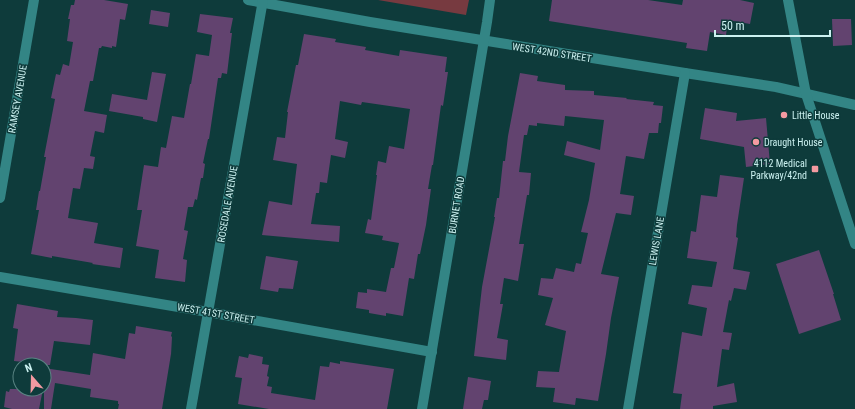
<svg xmlns="http://www.w3.org/2000/svg" width="855" height="409" font-family="'Roboto Condensed',sans-serif">
<style>
.green{fill:#773a40}
.building{fill:#62436f}
.lines{fill:none;stroke-linecap:round;stroke-linejoin:round}
.minor{stroke:#338585;stroke-width:10}
.tertiary{stroke:#338585;stroke-width:10}
.poi-dot{fill:#f49aa1;stroke:#0e3b3b;stroke-width:1.5}
.labels{text-anchor:middle;stroke-width:3;stroke-linejoin:round;paint-order:stroke}
.street-label{font-size:10px;fill:#cbf1f0;stroke:#0e3b3b}
.poi-label{font-size:10px;fill:#cbf1f0;stroke:#0e3b3b;text-anchor:start}
</style>
<rect width="100%" height="100%" fill="#0e3b3b"/>
<path class="green" d="M 378,0 L 469,0 L 466,15 Z"/>
<g class="building">
<path d="M 75,0 L 104,0 L 128,4 L 125,20 L 120,19 L 116,47 L 112,46 L 112,48 L 102,46 L 101,48 L 99,48 L 93,81 L 90,81 L 84,111 L 107,115 L 104,133 L 95,131 L 90,156 L 95,157 L 93,169 L 84,168 L 80,189 L 73,188 L 68,218 L 98,223 L 94,243 L 123,248 L 120,268 L 92,264 L 93,263 L 52,256 L 52,258 L 31,254 L 39,210 L 36,210 L 39,191 L 40,191 L 46,157 L 44,157 L 55,99 L 51,98 L 56,74 L 60,75 L 63,64 L 69,66 L 73,42 L 67,41 L 70,19 L 68,19 L 71,5 L 74,5 Z"/>
<path d="M 552,0 L 648,0 L 682,5 L 683,0 L 740,0 L 754,3 L 750,24 L 728,20 L 726,35 L 710,32 L 707,51 L 686,48 L 687,43 L 549,21 Z"/>
<path d="M 151,10 L 170,13 L 168,27 L 149,24 Z"/>
<path d="M 200,14 L 233,18 L 230,33 L 232,33 L 227,74 L 222,73 L 221,78 L 218,78 L 209,139 L 208,139 L 203,163 L 205,164 L 203,178 L 201,178 L 197,200 L 195,199 L 193,207 L 188,207 L 184,230 L 188,231 L 183,259 L 187,260 L 185,282 L 155,278 L 159,250 L 136,246 L 142,210 L 137,210 L 144,165 L 158,167 L 161,147 L 166,148 L 172,116 L 184,118 L 190,84 L 191,84 L 196,54 L 209,56 L 212,35 L 197,32 Z"/>
<path d="M 832,19 L 851,19 L 852,45 L 833,46 Z"/>
<path d="M 304,34 L 336,39 L 335,42 L 366,47 L 365,50 L 399,56 L 400,50 L 447,57 L 445,72 L 448,72 L 443,106 L 441,105 L 433,165 L 432,165 L 428,189 L 431,189 L 426,225 L 420,254 L 418,254 L 414,279 L 409,278 L 403,316 L 386,313 L 386,316 L 369,313 L 369,310 L 356,308 L 358,292 L 367,293 L 367,289 L 386,292 L 391,268 L 394,268 L 399,243 L 382,240 L 383,236 L 365,233 L 368,219 L 371,220 L 377,175 L 376,175 L 378,161 L 386,163 L 389,146 L 404,149 L 410,109 L 362,102 L 361,105 L 340,101 L 335,139 L 348,142 L 345,158 L 331,155 L 327,183 L 320,182 L 319,193 L 316,193 L 311,224 L 340,226 L 339,242 L 262,235 L 269,201 L 292,205 L 297,164 L 273,160 L 277,137 L 285,138 L 288,112 L 287,112 L 296,65 L 298,65 Z"/>
<path d="M 152,72 L 166,74 L 157,122 L 143,119 L 143,117 L 109,111 L 112,94 L 147,100 Z"/>
<path d="M 520,73 L 538,76 L 537,81 L 565,85 L 565,90 L 594,91 L 594,95 L 627,98 L 626,99 L 654,102 L 653,105 L 663,106 L 661,123 L 659,123 L 658,133 L 649,133 L 644,159 L 626,156 L 620,194 L 634,196 L 631,215 L 616,213 L 601,274 L 619,277 L 611,318 L 606,354 L 598,401 L 576,398 L 575,405 L 553,402 L 555,388 L 536,387 L 538,371 L 559,372 L 566,331 L 545,325 L 553,298 L 538,295 L 541,278 L 553,279 L 556,268 L 574,272 L 576,263 L 581,264 L 588,233 L 581,232 L 589,200 L 595,163 L 564,155 L 567,141 L 600,150 L 604,120 L 565,116 L 564,126 L 537,123 L 537,126 L 529,125 L 527,135 L 524,135 L 519,172 L 531,173 L 529,195 L 527,195 L 519,244 L 524,244 L 518,281 L 504,278 L 500,304 L 503,304 L 497,338 L 508,340 L 506,360 L 474,356 L 482,287 L 495,217 L 494,217 L 497,198 L 499,198 L 503,161 L 505,161 L 508,136 Z"/>
<path d="M 705,108 L 737,113 L 736,121 L 766,118 L 770,164 L 746,167 L 744,147 L 700,139 Z"/>
<path d="M 720,175 L 744,178 L 737,225 L 736,237 L 738,238 L 733,269 L 750,272 L 746,290 L 734,288 L 731,301 L 729,300 L 723,332 L 732,333 L 729,350 L 722,349 L 717,387 L 734,383 L 737,402 L 713,406 L 713,409 L 680,409 L 682,394 L 673,393 L 682,332 L 702,336 L 707,308 L 688,304 L 692,285 L 712,287 L 717,262 L 687,258 L 691,231 L 696,232 L 701,195 L 717,197 Z"/>
<path d="M 819,250 L 834,294 L 833,294 L 841,320 L 799,334 L 776,264 Z"/>
<path d="M 266,256 L 298,261 L 293,289 L 279,288 L 278,292 L 260,289 Z"/>
<path d="M 17,304 L 58,311 L 57,317 L 76,318 L 93,320 L 90,345 L 54,341 L 50,365 L 33,365 L 33,363 L 14,361 L 18,329 L 13,328 Z"/>
<path d="M 136,326 L 172,332 L 171,336 L 172,337 L 171,355 L 171,354 L 162,409 L 118,409 L 119,404 L 118,404 L 118,401 L 90,397 L 91,389 L 55,383 L 51,409 L 44,409 L 44,368 L 90,375 L 93,353 L 125,359 L 129,333 L 135,334 Z"/>
<path d="M 249,354 L 263,357 L 262,364 L 269,365 L 267,376 L 269,377 L 267,386 L 272,387 L 271,393 L 315,400 L 320,366 L 329,367 L 330,362 L 340,364 L 340,361 L 394,369 L 387,409 L 269,409 L 238,404 L 242,378 L 235,377 L 239,356 L 248,358 Z"/>
<path d="M 468,377 L 491,381 L 488,400 L 484,400 L 482,409 L 463,409 Z"/>
<path d="M 10,389 L 43,389 L 39,409 L 12,409 L 4,407 L 6,391 L 9,392 Z"/>
</g>
<g class="lines">
<g class="minor">
<path d="M 248,0 L 370,22 L 685,73 L 776,87 L 855,105"/>
<path d="M 0,198 L 34,0"/>
<path d="M 0,277 L 208,312 L 432,352"/>
<path d="M 191,409 L 263,0"/>
<path d="M 422,409 L 487,22 L 490,0"/>
<path d="M 628,409 L 685,73"/>
</g>
<path class="tertiary" d="M 788,0 L 806,94 L 855,244"/>
</g>
<g class="poi-dot">
<circle cx="784" cy="115" r="4"/>
<circle cx="756" cy="142" r="4"/>
<rect x="811" y="165" width="8" height="8" rx="2"/>
</g>
<g class="labels">
<g class="street-label">
<text transform="translate(552 52) rotate(9)" y="4">WEST 42ND STREET</text>
<text transform="translate(17 99) rotate(-80)" y="4">RAMSEY AVENUE</text>
<text transform="translate(227 204) rotate(-80)" y="4">ROSEDALE AVENUE</text>
<text transform="translate(456 205) rotate(-81)" y="4">BURNET ROAD</text>
<text transform="translate(656 241) rotate(-80)" y="4">LEWIS LANE</text>
<text transform="translate(216 313) rotate(10)" y="4">WEST 41ST STREET</text>
</g>
<g class="poi-label">
<text x="792" y="119">Little House</text>
<text x="764" y="146">Draught House</text>
<text x="807" y="167" text-anchor="end">4112 Medical<tspan x="807" dy="12">Parkway/42nd</tspan></text>
</g>
</g>
<g transform="translate(32 377) rotate(340)"><circle r="19" fill="#0e3b3b" stroke="#5a8483"/>
<path d="M0-3L7 15L0 10L-7 15Z" fill="#f49aa1"/>
<text y="-6" font-size="11" font-weight="bold" text-anchor="middle" fill="#cbf1f0">N</text>
</g>
<path d="M715 30v6h115v-6" fill="none" stroke="#cbf1f0" stroke-width="2"/>
<text x="721" y="30" font-size="12" fill="#cbf1f0" stroke="#0e3b3b" stroke-width="3" paint-order="stroke">50 m</text>
</svg>
